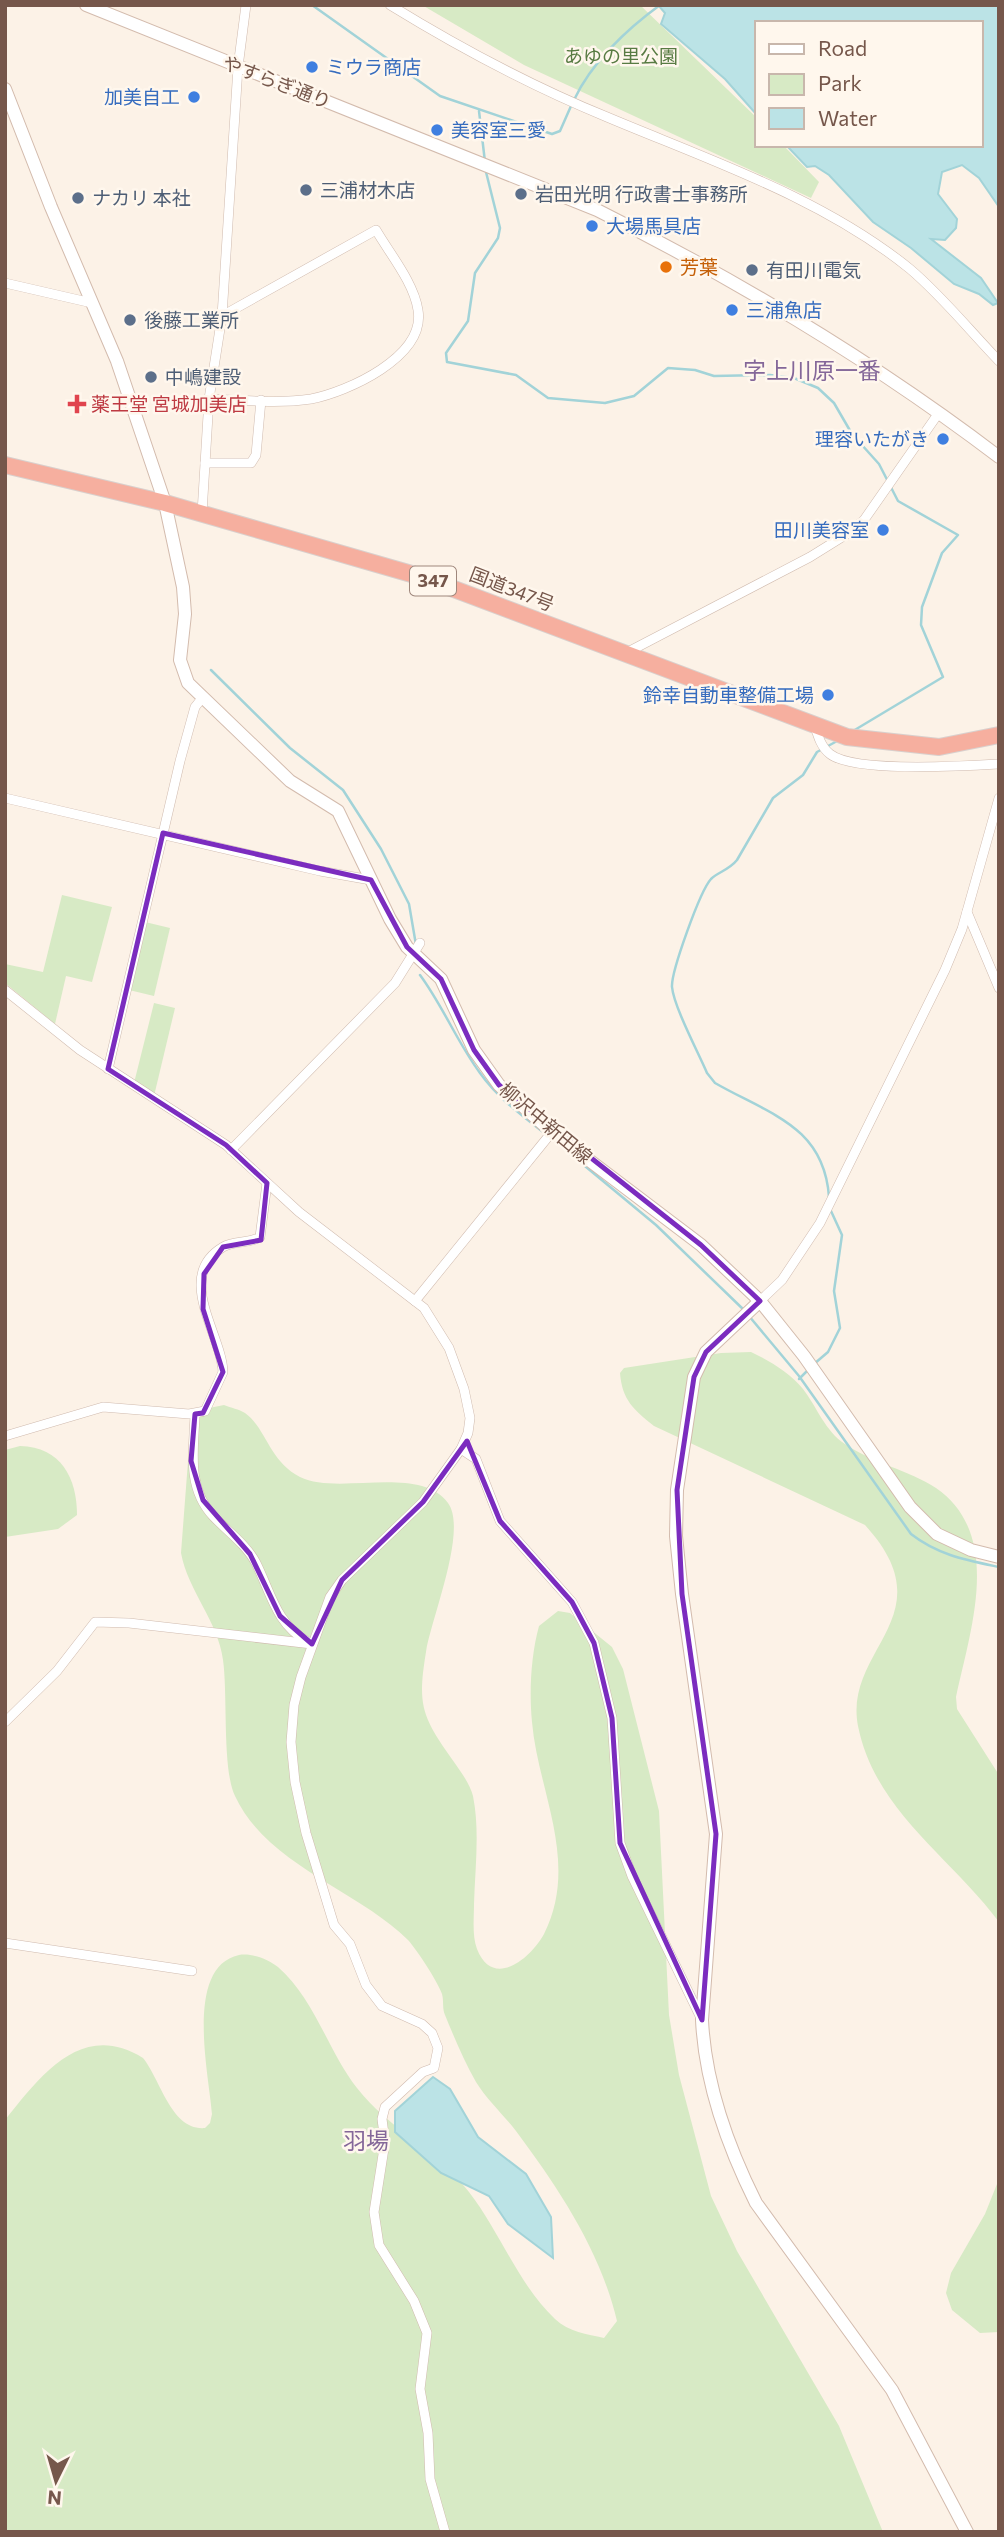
<svg xmlns="http://www.w3.org/2000/svg" width="1004" height="2537" font-family="Commissioner,'Noto Sans JP',sans-serif">
<style>
.green{fill:#d7eac5}
.water{fill:#bbe3e6;stroke:#a2d3d8;stroke-width:2}
.lines{fill:none;stroke-linecap:round;stroke-linejoin:round}
.stream{stroke:#a2d3d8;stroke-width:2.5}
.street-casing{stroke:#d0bbaf;stroke-width:10}
.secondary-casing{stroke:#d3bbad;stroke-width:14}
.highway-casing{stroke:#d9d0cd;stroke-width:18}
.street{stroke:#fff;stroke-width:9}
.secondary{stroke:#fff;stroke-width:12}
.highway{stroke:#f6af9f;stroke-width:16}
.marked{fill:none;stroke:#7b2cbf;stroke-width:5;stroke-linejoin:round}
.shop-dot{fill:#3f7fe0;stroke:#fff7ed;stroke-width:2.5}
.service-dot{fill:#5c6f8a;stroke:#fff7ed;stroke-width:2.5}
.food-dot{fill:#e8710a;stroke:#fff7ed;stroke-width:2.5}
.health-dot{fill:#e0444e;stroke:#fff7ed;stroke-width:2.5}
.labels{text-anchor:middle;stroke-width:5;stroke-linejoin:round;paint-order:stroke}
.shield{fill:#fff7ed;stroke:#9f877c;stroke-width:2}
.shield-label{font-size:18px;font-weight:bold;fill:#76574b}
.park-label{font-size:19px;fill:#587b43;stroke:#fff7ed}
.shop-label{font-size:19px;fill:#366cbe;stroke:#fff7ed;text-anchor:start}
.street-label{font-size:19px;fill:#76574b;stroke:#fff7ed}
.service-label{font-size:19px;fill:#4e5e75;stroke:#fff7ed;text-anchor:start}
.food-label{font-size:19px;fill:#c56008;stroke:#fff7ed;text-anchor:start}
.health-label{font-size:19px;fill:#be3a42;stroke:#fff7ed;text-anchor:start}
.quarter-label{font-size:23px;fill:#846799;stroke:#fff7ed}
</style>
<rect width="100%" height="100%" fill="#fcf2e7"/>
<g class="green">
<path d="M 422,5 L 640,5 L 757,118 L 757,145 L 783,145 L 819,182 L 811,198 L 524,65 Z"/>
<path d="M 62,895 L 112,907 L 92,982 L 66,976 L 55,1024 L 5,983 L 5,964 L 43,972 Z"/>
<path d="M 145,922 L 170,928 L 154,996 L 129,990 Z"/>
<path d="M 154,1003 L 175,1008 L 154,1096 L 134,1083 Z"/>
<path d="M 751,1352 C 770,1361 790,1373 803,1389 C 817,1407 825,1431 845,1444 C 872,1463 909,1470 936,1488 C 1004,1535 970,1631 956,1697 L 957,1709 L 999,1775 L 999,1922 C 951,1857 875,1811 858,1726 C 843,1648 948,1616 865,1525 L 654,1426 C 634,1410 622,1400 620,1373 L 624,1368 L 721,1353 Z"/>
<path d="M 224,1405 C 231,1408 239,1409 245,1413 C 266,1428 269,1461 300,1477 C 338,1496 419,1464 448,1503 C 468,1530 431,1619 426,1652 C 417,1706 422,1717 454,1762 C 461,1772 470,1784 473,1796 C 480,1831 475,1869 474,1904 C 474,1918 472,1936 477,1949 C 493,1990 531,1958 544,1934 C 580,1862 538,1792 532,1722 C 529,1692 531,1655 539,1626 L 558,1611 L 570,1613 L 612,1647 L 623,1669 L 659,1811 L 669,2015 L 679,2075 L 711,2196 L 737,2251 L 839,2426 L 883,2532 L 5,2532 L 5,2120 C 41,2075 82,2020 143,2058 C 161,2080 171,2131 205,2128 L 210,2123 L 212,2114 C 209,2074 184,1967 239,1955 C 252,1953 268,1959 278,1967 C 314,1998 328,2051 357,2088 C 388,2128 437,2151 469,2192 C 500,2232 518,2284 555,2319 C 569,2332 587,2334 604,2338 L 617,2321 C 600,2250 559,2189 516,2131 C 503,2114 487,2100 476,2082 C 464,2061 454,2037 445,2015 C 442,2008 444,2001 442,1994 C 438,1982 417,1950 408,1940 C 358,1890 267,1865 235,1796 C 222,1769 228,1695 223,1660 C 218,1621 188,1591 181,1553 L 191,1422 L 209,1408 Z"/>
<path d="M 20,1446 C 61,1447 77,1478 77,1515 L 58,1529 L 5,1537 L 5,1450 Z"/>
<path d="M 999,2179 L 999,2332 L 980,2333 L 952,2310 L 946,2293 L 951,2273 L 985,2214 Z"/>
</g>
<g class="water">
<path d="M 658,5 L 999,5 L 999,207 L 979,178 L 962,165 L 942,172 L 938,194 L 957,219 L 956,228 L 945,240 L 931,239 L 981,278 L 998,303 L 993,305 L 979,294 L 954,284 L 911,248 L 873,222 L 829,175 L 815,166 L 807,167 L 786,145 L 981,145 L 981,23 L 757,23 L 757,115 L 725,79 L 661,24 L 665,13 Z"/>
<path d="M 433,2077 L 450,2089 L 478,2137 L 526,2174 L 551,2217 L 553,2258 L 508,2224 L 489,2196 L 441,2173 L 395,2132 L 395,2111 Z"/>
</g>
<g class="lines">
<g class="stream">
<path d="M 312,5 L 440,96 L 552,134 L 560,131 L 571,106"/>
<path d="M 574,100 C 591,63 627,29 660,5"/>
<path d="M 479,111 L 485,162"/>
<path d="M 486,172 L 500,228 L 498,238 L 475,273 L 468,321 L 446,353 L 447,362 L 516,375 L 548,398 L 605,403 L 634,396 L 668,368 L 695,370 L 714,376 L 770,375 L 794,378 L 818,388 L 834,403 L 852,434 L 879,464 L 898,501 L 958,535 L 942,553 L 922,607 L 921,625 L 943,677 L 853,731"/>
<path d="M 211,670 L 290,748 L 343,790 L 381,849 L 409,904 L 416,945"/>
<path d="M 420,975 C 443,1006 457,1042 480,1073 C 497,1097 520,1114 543,1132"/>
<path d="M 562,1147 L 656,1225 L 745,1311"/>
<path d="M 829,1197 C 824,1126 769,1114 715,1083 L 707,1073 C 698,1052 674,1007 672,987 C 671,972 700,891 711,879 C 718,872 729,870 737,860 L 773,798 L 803,775 L 817,752 L 839,740"/>
<path d="M 749,1316 L 799,1376 L 911,1534 C 938,1555 966,1560 999,1567"/>
<path d="M 814,1364 L 828,1352 L 840,1328 L 834,1291 L 842,1235 L 831,1211"/>
<path d="M 799,1379 L 809,1369"/>
</g>
<g class="street-casing">
<g id="street">
<path d="M 390,5 C 460,48 531,86 607,117 C 709,160 823,198 910,269 C 942,296 970,331 999,361"/>
<path d="M 5,283 L 92,303"/>
<path d="M 209,399 C 242,400 278,404 311,399 C 347,392 426,357 418,310 C 414,283 390,254 376,230 L 222,316"/>
<path d="M 205,463 L 251,463 L 256,455 L 261,400"/>
<path d="M 202,513 L 209,399 L 222,316 L 238,67 L 246,5"/>
<path d="M 624,654 L 810,557 L 847,534 L 864,520 L 938,414"/>
<path d="M 815,726 C 818,736 821,747 830,754 C 854,773 966,766 999,764"/>
<path d="M 5,798 L 320,871 L 371,880"/>
<path d="M 967,912 L 999,988"/>
<path d="M 5,990 L 80,1050 L 226,1145 L 299,1212 L 424,1308 L 449,1348 L 464,1389 L 470,1418 L 468,1433 L 461,1449 L 423,1502 L 342,1580 L 330,1597 L 301,1677 L 294,1705 L 291,1742 L 295,1782 L 306,1833 L 334,1925 L 350,1944 L 366,1985 L 382,2006 L 422,2024 L 432,2033 L 438,2048 L 434,2068 L 423,2072 L 385,2107 L 382,2119 L 385,2142 L 374,2212 L 379,2245 L 414,2301 L 427,2333 L 420,2389 L 428,2433 L 430,2479 L 445,2532"/>
<path d="M 108,1069 L 180,761 L 195,707 L 203,697"/>
<path d="M 231,1150 L 395,983 L 420,943"/>
<path d="M 415,1301 L 552,1132"/>
<path d="M 760,1301 L 782,1280 L 820,1223 L 945,970 L 962,929 L 999,798"/>
<path d="M 195,1414 C 194,1449 186,1487 213,1516 C 227,1531 246,1544 256,1563 C 271,1593 276,1624 308,1642"/>
<path d="M 5,1436 L 103,1407 L 189,1414 L 205,1411 L 223,1372 C 222,1335 174,1276 223,1247 C 235,1240 249,1244 260,1237 L 267,1183"/>
<path d="M 461,1449 L 476,1459 L 500,1521 L 572,1602 L 594,1643 L 612,1718 L 620,1843 L 632,1876 L 701,2018"/>
<path d="M 5,1722 L 57,1671 L 95,1622 L 129,1623 L 312,1644"/>
<path d="M 5,1943 L 192,1971"/>
</g>
</g>
<g class="secondary-casing">
<g id="secondary">
<path d="M 86,5 L 597,210 C 737,280 874,362 999,457"/>
<path d="M 5,89 L 51,207 L 117,361 L 165,503 L 183,587 L 185,614 L 180,660 L 188,683 L 290,781 L 338,811 L 390,919 L 407,947 L 441,979 L 474,1050 L 499,1085 L 552,1132 L 701,1245 L 760,1301 L 804,1356 L 910,1507 L 937,1534 L 971,1550 L 999,1557"/>
<path d="M 760,1301 L 706,1352 L 694,1377 L 677,1490 L 676,1536 L 682,1594 L 716,1834 L 702,2020 C 705,2082 728,2147 756,2203 L 892,2390 L 967,2532"/>
</g>
</g>
<g class="highway-casing">
<path id="highway" d="M 5,465 L 165,503 L 422,577 L 847,737 L 939,747 L 999,735"/>
</g>
<use href="#street" class="street"/>
<use href="#secondary" class="secondary"/>
<use href="#highway" class="highway"/>
</g>
<path class="marked" d="M 163,833 L 371,880 L 407,947 L 441,979 L 474,1050 L 499,1085 L 701,1245 L 760,1301 L 706,1352 L 694,1377 L 677,1490 L 682,1594 L 716,1834 L 702,2020 L 620,1843 L 612,1718 L 594,1643 L 572,1602 L 500,1521 L 467,1441 L 423,1502 L 342,1580 L 312,1644 L 280,1616 L 250,1554 L 203,1500 L 191,1461 L 195,1414 L 203,1413 L 223,1372 L 203,1309 L 204,1274 L 223,1247 L 261,1240 L 267,1183 L 226,1145 L 108,1069 Z"/>
<g class="shop-dot">
<circle cx="312" cy="67" r="7"/>
<circle cx="194" cy="97" r="7"/>
<circle cx="437" cy="130" r="7"/>
<circle cx="592" cy="226" r="7"/>
<circle cx="732" cy="310" r="7"/>
<circle cx="943" cy="439" r="7"/>
<circle cx="883" cy="530" r="7"/>
<circle cx="828" cy="695" r="7"/>
</g>
<g class="service-dot">
<circle cx="306" cy="190" r="7"/>
<circle cx="521" cy="194" r="7"/>
<circle cx="78" cy="198" r="7"/>
<circle cx="752" cy="270" r="7"/>
<circle cx="130" cy="320" r="7"/>
<circle cx="151" cy="377" r="7"/>
</g>
<circle class="food-dot" cx="666" cy="267" r="7"/>
<path class="health-dot" d="M73.5 393.5h7v7h7v7h-7v7h-7v-7h-7v-7h7z"/>
<g class="labels">
<rect class="shield" x="410" y="566.5" width="46" height="29" rx="5"/>
<g class="shield-label">
<text x="433" y="587">347</text>
</g>
<g class="park-label">
<text x="621" y="63">あゆの里公園</text>
</g>
<g class="shop-label">
<text x="326" y="74">ミウラ商店</text>
<text x="180" y="104" text-anchor="end">加美自工</text>
<text x="451" y="137">美容室三愛</text>
<text x="606" y="233">大場馬具店</text>
<text x="746" y="317">三浦魚店</text>
<text x="929" y="446" text-anchor="end">理容いたがき</text>
<text x="869" y="537" text-anchor="end">田川美容室</text>
<text x="814" y="702" text-anchor="end">鈴幸自動車整備工場</text>
</g>
<g class="street-label">
<text transform="translate(277 82) rotate(21)" y="7">やすらぎ通り</text>
<text transform="translate(512 589) rotate(21)" y="7">国道347号</text>
<text transform="translate(546 1123) rotate(40)" y="7">柳沢中新田線</text>
</g>
<g class="service-label">
<text x="320" y="197">三浦材木店</text>
<text x="535" y="201">岩田光明 行政書士事務所</text>
<text x="92" y="205">ナカリ 本社</text>
<text x="766" y="277">有田川電気</text>
<text x="144" y="327">後藤工業所</text>
<text x="165" y="384">中嶋建設</text>
</g>
<g class="food-label">
<text x="680" y="274">芳葉</text>
</g>
<g class="health-label">
<text x="91" y="411">薬王堂 宮城加美店</text>
</g>
<g class="quarter-label">
<text x="812" y="379">字上川原一番</text>
<text x="366" y="2149">羽場</text>
</g>
</g>
<rect width="1004" height="2537" fill="none" stroke="#76574b" stroke-width="14"/>
<rect x="755" y="21" width="228" height="126" fill="#fff7ed" stroke="#c8b7ac" stroke-width="2"/>
<rect x="769" y="44" width="35" height="10" fill="#ffffff" stroke="#c8b7ac" stroke-width="2"/>
<text x="818" y="56" font-size="21" fill="#76574b">Road</text>
<rect x="769" y="74" width="35" height="21" fill="#d7eac5" stroke="#c8b7ac" stroke-width="2"/>
<text x="818" y="91" font-size="21" fill="#76574b">Park</text>
<rect x="769" y="108" width="35" height="21" fill="#bbe3e6" stroke="#c8b7ac" stroke-width="2"/>
<text x="818" y="126" font-size="21" fill="#76574b">Water</text>
<g transform="translate(56 2481) rotate(185)" stroke="#fff7ed" stroke-width="5" paint-order="stroke">
<path d="M0-5L12 26L0 18L-12 26Z" fill="#76574b"/>
<text y="-10" font-size="19" font-weight="bold" text-anchor="middle" fill="#76574b">N</text>
</g>
</svg>
